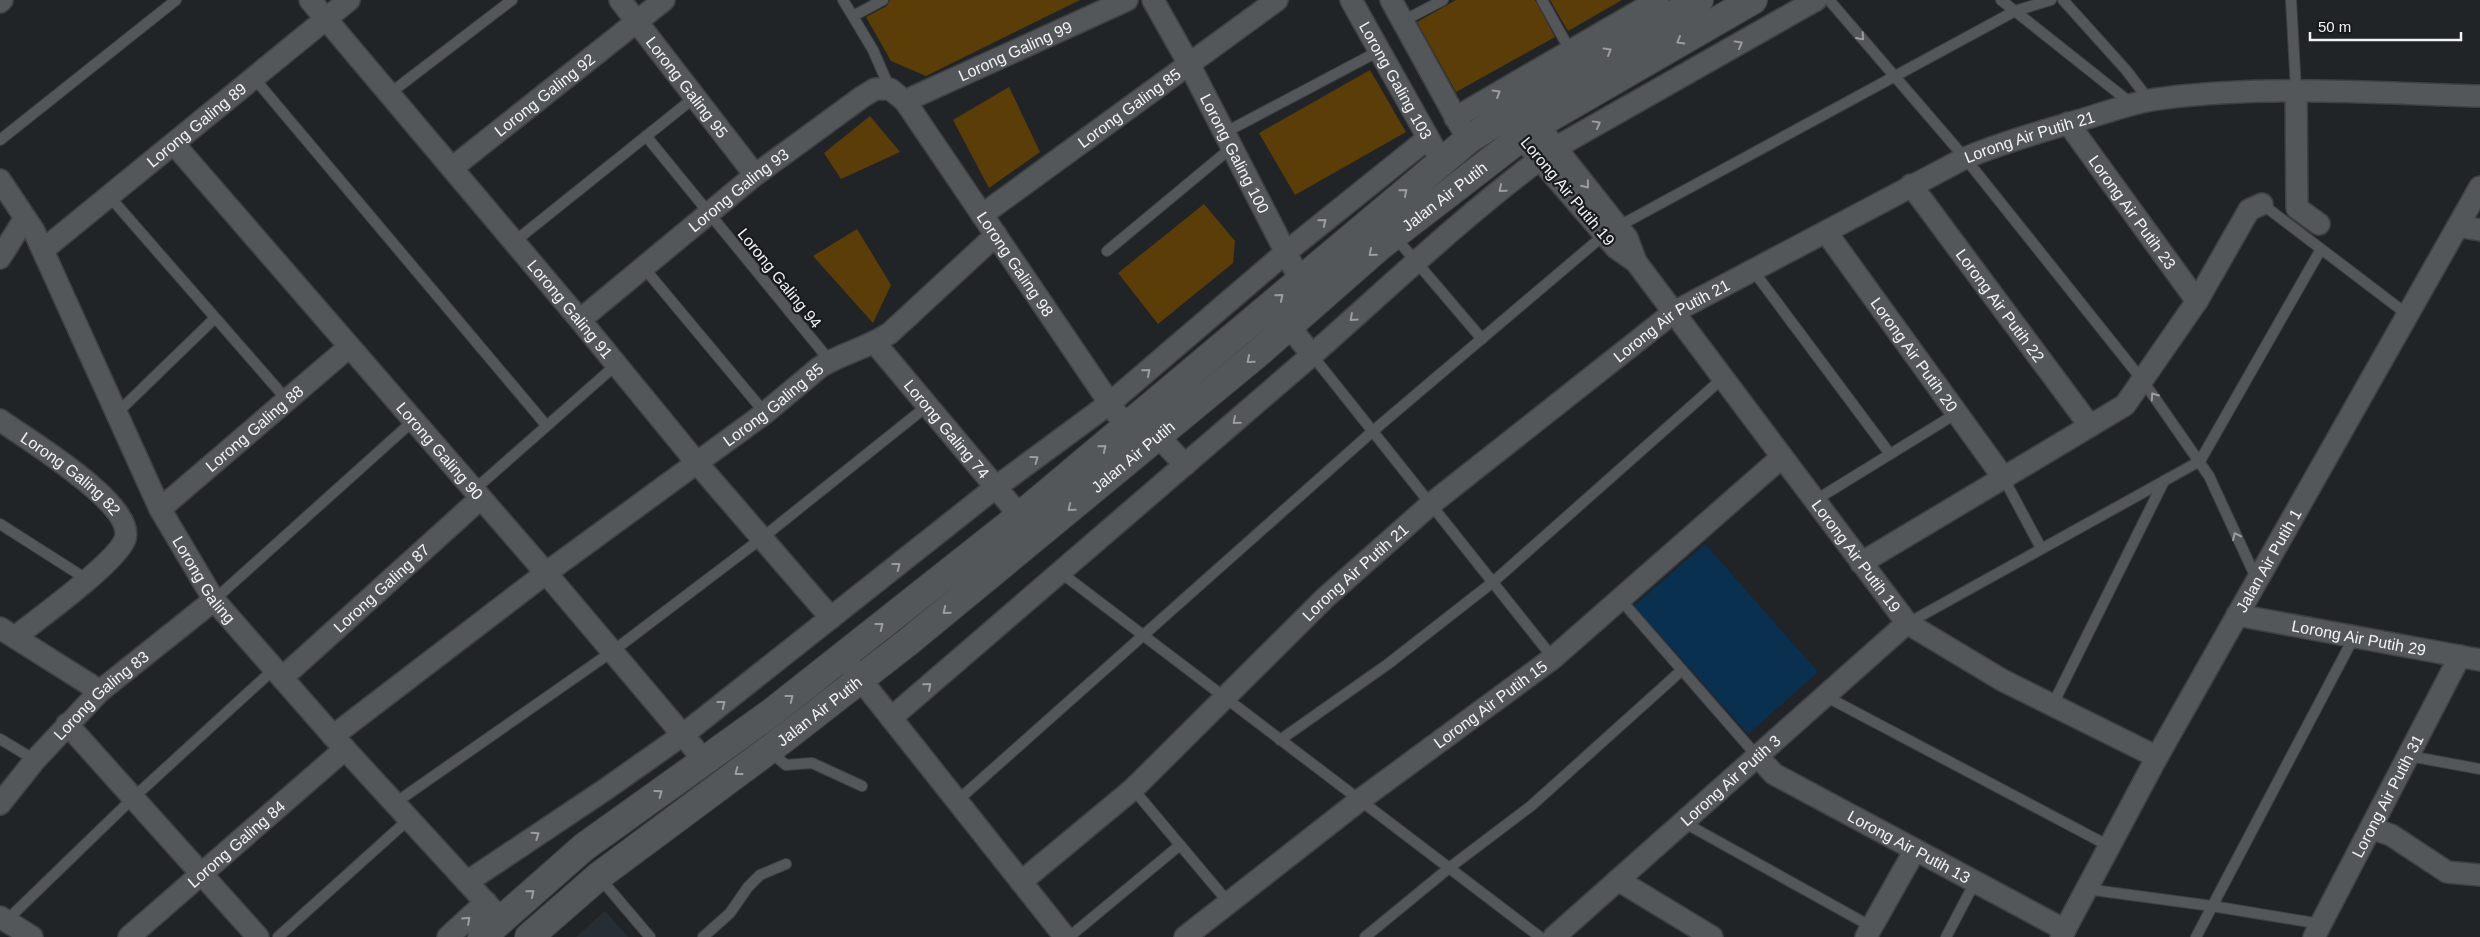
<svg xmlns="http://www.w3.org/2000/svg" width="2480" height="937" font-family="Arial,sans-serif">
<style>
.built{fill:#262e35}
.green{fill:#0a304f}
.building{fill:#5a3d07}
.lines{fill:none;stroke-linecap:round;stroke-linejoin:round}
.lane-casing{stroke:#3e4042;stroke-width:12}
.street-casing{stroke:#3e4042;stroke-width:24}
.secondary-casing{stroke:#3e4042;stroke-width:30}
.lane{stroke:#54575a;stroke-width:10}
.street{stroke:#54575a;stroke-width:21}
.secondary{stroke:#54575a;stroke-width:28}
.oneway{stroke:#9b9da0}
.labels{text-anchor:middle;stroke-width:4.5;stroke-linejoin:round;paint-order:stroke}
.street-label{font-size:16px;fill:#f1f3f5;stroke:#181b1e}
</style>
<rect width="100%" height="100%" fill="#212427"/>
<path class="built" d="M 605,911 L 628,937 L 576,937 Z"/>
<path class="green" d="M 1705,544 L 1818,672 L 1748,734 L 1634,606 Z"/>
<g class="building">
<path d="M 890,0 L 1080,0 L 926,76 L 891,61 L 866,17 L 887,6 Z"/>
<path d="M 1456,0 L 1535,0 L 1555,37 L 1456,92 L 1417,22 Z"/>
<path d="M 1550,0 L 1622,0 L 1568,31 Z"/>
<path d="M 1370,70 L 1406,132 L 1295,195 L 1259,133 Z"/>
<path d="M 1009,87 L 1040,152 L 989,188 L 953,120 Z"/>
<path d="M 870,116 L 900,152 L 841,179 L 824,153 Z"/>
<path d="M 1204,204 L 1235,241 L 1233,263 L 1158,324 L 1118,273 Z"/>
<path d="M 857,229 L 891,285 L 873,323 L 813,256 Z"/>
</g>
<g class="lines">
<g class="lane-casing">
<g id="lane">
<path d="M 843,0 L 873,50 L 890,89"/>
<path d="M 1542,0 L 1571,52"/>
<path d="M 1829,0 L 1965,158 L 2143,381 L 2209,476 L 2257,580"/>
<path d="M 2001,0 L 2132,104"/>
<path d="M 2063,0 L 2126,70 L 2149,100"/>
<path d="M 2291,0 L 2296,90"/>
<path d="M 853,16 L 883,0"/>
<path d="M 1401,22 L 1443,0"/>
<path d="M 254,78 L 546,425"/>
<path d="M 389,94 L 512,0"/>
<path d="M 1224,133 L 1379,51"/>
<path d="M 646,136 L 830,361"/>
<path d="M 0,140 L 176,0"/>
<path d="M 109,196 L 287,400"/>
<path d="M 2262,204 L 2408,315"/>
<path d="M 1619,226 L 2015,11 L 2051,0"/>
<path d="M 1395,237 L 1482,339"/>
<path d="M 514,242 L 695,97"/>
<path d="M 1107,251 L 1231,148"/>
<path d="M 644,268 L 765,413"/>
<path d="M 1752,269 L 1890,454"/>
<path d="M 1312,355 L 1553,658"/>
<path d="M 117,413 L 215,318"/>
<path d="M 2003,477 L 2041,548"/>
<path d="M 474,490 L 617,364"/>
<path d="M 1814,501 L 1957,413"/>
<path d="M 0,524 L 88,580"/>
<path d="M 1060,572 L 1540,937"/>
<path d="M 1620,599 L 1757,756"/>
<path d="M 214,600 L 413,421"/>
<path d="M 1908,623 L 2200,461 L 2321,249"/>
<path d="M 1825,696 L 2109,846"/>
<path d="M 2052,706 L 2164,481"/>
<path d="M 0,739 L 35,760"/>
<path d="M 1280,740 L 1388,664 L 1493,582 L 1723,378"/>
<path d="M 769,751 L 786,765 L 812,763 L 862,786"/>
<path d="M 2409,756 L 2480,769"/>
<path d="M 1133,789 L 1228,902"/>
<path d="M 957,801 L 1373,431 L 1604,235"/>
<path d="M 395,803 L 613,651 L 762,538 L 927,406"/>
<path d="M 1683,822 L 1872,927"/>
<path d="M 599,877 L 650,937"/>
<path d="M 2086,889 L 2212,906 L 2321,924"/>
<path d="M 6,921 L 133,798 L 274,669"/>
<path d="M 278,937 L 409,819"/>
<path d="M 703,937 L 730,913 L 748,887 L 760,875 L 786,864"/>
<path d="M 1069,937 L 1180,845"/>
<path d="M 1365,937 L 1449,868 L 1531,806 L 1682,670"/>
<path d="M 1946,937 L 1975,882"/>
<path d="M 2196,937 L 2354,637"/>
</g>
</g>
<g class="street-casing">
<g id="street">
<path id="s1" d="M 310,0 L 580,320 L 697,463 L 831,618"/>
<path id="s2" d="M 620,0 L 755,175"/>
<path id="s3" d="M 1153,0 L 1189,64 L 1300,280"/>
<path id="s4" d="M 1351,0 L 1435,150"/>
<path d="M 1391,0 L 1462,129"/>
<path d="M 0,2 L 2,0"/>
<path d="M 2296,90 L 2297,208 L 2319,224"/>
<path id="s5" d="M 905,101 L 1127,0"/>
<path id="s6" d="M 1529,114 L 1627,238 L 1636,262 L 1907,623 L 2002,680 L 2157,757"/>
<path d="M 1455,118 L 1658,0"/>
<path id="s7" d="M 2068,123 L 2197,301"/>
<path id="s8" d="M 174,144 L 546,573 L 704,760"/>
<path d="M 1555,148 L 1816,0"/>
<path d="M 1531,149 L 1616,248 L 1636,262"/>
<path id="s9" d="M 452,168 L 664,0"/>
<path id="s10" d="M 0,180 L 34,231 L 160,509 L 214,600 L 333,736 L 500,918"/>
<path id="s11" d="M 1911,185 L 2090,426"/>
<path id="s12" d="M 982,215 L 1277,0"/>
<path d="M 2458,226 L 2480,230"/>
<path id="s13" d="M 1826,232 L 2003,477"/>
<path id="s14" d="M 43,250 L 349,0"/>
<path d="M 0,258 L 25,218"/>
<path id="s15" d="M 580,320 L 755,175 L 862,97 L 875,89 L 890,89 L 905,101 L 1117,414"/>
<path d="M 1289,326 L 1312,355"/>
<path id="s16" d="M 875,343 L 1020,516"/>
<path id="s17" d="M 0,420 C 26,439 136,504 125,539 C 118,561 37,620 15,637"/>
<path d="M 1159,437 L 1185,465"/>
<path id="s18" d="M 160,509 L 349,347"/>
<path d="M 1861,563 L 2125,405 L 2197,301 L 2249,210 L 2262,204"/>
<path id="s19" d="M 2237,615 L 2480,660"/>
<path d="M 0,628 L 100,691"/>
<path d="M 842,656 L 1065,937"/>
<path id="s20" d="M 282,678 L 481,498"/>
<path d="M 891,718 C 1031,597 1172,477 1312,355 C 1387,289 1460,219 1540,159"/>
<path d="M 67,724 L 258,937"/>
<path id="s21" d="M 333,736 L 546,573 L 765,413 L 820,367 C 842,353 868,348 890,333 L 996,235"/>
<path id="s22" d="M 1757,756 L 1774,774 L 2065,930"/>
<path id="s23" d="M 0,804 L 35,760 L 100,691 L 214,600"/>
<path d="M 2371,828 L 2391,835 L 2447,872 L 2480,875"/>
<path d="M 1618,880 L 1712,937"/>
<path d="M 467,882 L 606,789 L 684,734 L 996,487 L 1110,403 L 1285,253 L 1427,139"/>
<path id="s24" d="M 1021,882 L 1133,789 L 1325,598 L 1431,504 L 1674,312 L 1965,158 C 2004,142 2043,131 2084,119 C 2110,111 2137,101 2165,98 C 2269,85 2375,93 2480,96"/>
<path d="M 0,917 L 32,937"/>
<path id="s25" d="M 129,937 L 345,749"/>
<path d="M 448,937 L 486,902"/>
<path id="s26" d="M 1185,937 L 1360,800 L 1553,658 L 1782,457"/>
<path id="s27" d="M 1554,937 L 1907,623"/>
<path d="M 1866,937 L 1915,850"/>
<path id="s28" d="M 2061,937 L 2157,757 L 2480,187"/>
<path id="s29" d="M 2314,937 L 2460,656"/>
</g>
</g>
<g class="secondary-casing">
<g id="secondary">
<path d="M 482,937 L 584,847 L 771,713 L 1020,516 L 1469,139 L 1580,68 L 1699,0"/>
<path id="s30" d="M 529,937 L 599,876 L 786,737 L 908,642 L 1257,354 L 1380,246 L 1537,125 L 1753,0"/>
</g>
</g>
<use href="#lane" class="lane"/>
<use href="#street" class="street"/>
<use href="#secondary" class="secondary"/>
</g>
<defs><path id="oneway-chevron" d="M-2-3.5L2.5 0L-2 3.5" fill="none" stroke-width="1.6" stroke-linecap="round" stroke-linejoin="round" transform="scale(1.25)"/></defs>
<g class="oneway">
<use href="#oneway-chevron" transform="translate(1861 37) rotate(49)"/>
<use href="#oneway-chevron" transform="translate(1680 41) rotate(150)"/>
<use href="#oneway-chevron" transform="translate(1739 44) rotate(-29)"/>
<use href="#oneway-chevron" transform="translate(1608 51) rotate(-30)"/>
<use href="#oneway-chevron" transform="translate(1497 93) rotate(-31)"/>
<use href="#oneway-chevron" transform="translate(1597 124) rotate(-29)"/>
<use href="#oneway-chevron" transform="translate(1586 185) rotate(51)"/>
<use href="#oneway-chevron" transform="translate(1502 189) rotate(139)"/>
<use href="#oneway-chevron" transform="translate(1404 192) rotate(-40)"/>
<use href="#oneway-chevron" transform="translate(1323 222) rotate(-39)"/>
<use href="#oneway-chevron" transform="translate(1372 253) rotate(139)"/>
<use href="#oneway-chevron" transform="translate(1280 297) rotate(-40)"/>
<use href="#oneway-chevron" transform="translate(1353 318) rotate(138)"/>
<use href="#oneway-chevron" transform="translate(1250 360) rotate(140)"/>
<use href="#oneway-chevron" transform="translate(1147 372) rotate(-41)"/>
<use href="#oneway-chevron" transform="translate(2154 396) rotate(-125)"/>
<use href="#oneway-chevron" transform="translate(1236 421) rotate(139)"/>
<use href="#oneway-chevron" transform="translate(1103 448) rotate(-40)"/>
<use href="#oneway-chevron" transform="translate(1035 459) rotate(-36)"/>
<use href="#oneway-chevron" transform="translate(1071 508) rotate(141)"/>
<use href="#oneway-chevron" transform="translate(2236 536) rotate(-115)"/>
<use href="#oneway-chevron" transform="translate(897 566) rotate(-38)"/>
<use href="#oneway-chevron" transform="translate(946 611) rotate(141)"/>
<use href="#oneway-chevron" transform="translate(880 626) rotate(-38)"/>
<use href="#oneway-chevron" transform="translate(928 686) rotate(-41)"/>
<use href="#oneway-chevron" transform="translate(790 698) rotate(-38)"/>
<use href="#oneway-chevron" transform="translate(722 704) rotate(-38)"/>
<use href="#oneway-chevron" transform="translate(738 772) rotate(143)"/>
<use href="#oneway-chevron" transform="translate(659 793) rotate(-36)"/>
<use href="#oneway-chevron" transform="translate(536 835) rotate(-34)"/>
<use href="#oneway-chevron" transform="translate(531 893) rotate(-40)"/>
<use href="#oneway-chevron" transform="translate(467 920) rotate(-43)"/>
</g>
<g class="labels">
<g class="street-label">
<text dy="6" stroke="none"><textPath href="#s5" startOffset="121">Lorong Galing 99</textPath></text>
<text dy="6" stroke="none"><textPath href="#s4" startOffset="92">Lorong Galing 103</textPath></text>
<text dy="6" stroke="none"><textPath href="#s2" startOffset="110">Lorong Galing 95</textPath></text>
<text dy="6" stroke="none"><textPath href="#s9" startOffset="118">Lorong Galing 92</textPath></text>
<text dy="6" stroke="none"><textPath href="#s12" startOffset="182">Lorong Galing 85</textPath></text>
<text dy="6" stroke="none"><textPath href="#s14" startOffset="198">Lorong Galing 89</textPath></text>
<text dy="6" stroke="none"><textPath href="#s24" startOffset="1265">Lorong Air Putih 21</textPath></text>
<text dy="6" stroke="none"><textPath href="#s3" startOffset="174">Lorong Galing 100</textPath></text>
<text dy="6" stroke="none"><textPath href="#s15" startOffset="205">Lorong Galing 93</textPath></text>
<text transform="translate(1568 191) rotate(50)" y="6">Lorong Air Putih 19</text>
<text dy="6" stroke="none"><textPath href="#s30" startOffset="1178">Jalan Air Putih</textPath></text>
<text dy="6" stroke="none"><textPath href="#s7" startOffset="110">Lorong Air Putih 23</textPath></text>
<text dy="6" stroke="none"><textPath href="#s15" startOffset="606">Lorong Galing 98</textPath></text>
<text transform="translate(780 278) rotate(51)" y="6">Lorong Galing 94</text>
<text dy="6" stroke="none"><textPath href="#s11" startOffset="150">Lorong Air Putih 22</textPath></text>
<text dy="6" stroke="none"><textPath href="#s1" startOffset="404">Lorong Galing 91</textPath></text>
<text dy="6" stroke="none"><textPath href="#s24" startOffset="861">Lorong Air Putih 21</textPath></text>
<text dy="6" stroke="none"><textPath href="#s13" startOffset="151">Lorong Air Putih 20</textPath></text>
<text dy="6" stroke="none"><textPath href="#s21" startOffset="551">Lorong Galing 85</textPath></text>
<text dy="6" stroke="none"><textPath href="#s18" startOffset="124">Lorong Galing 88</textPath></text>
<text dy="6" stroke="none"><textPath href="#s16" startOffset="112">Lorong Galing 74</textPath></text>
<text dy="6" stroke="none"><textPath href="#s8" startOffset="406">Lorong Galing 90</textPath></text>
<text dy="6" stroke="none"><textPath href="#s30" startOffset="772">Jalan Air Putih</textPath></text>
<text dy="6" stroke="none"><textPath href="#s17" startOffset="89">Lorong Galing 82</textPath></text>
<text dy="6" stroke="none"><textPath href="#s6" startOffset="551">Lorong Air Putih 19</textPath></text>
<text dy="6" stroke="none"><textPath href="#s28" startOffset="430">Jalan Air Putih 1</textPath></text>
<text dy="6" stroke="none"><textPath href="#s24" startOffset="456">Lorong Air Putih 21</textPath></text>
<text dy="6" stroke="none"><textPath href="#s10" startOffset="450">Lorong Galing</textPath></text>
<text dy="6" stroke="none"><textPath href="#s20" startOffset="134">Lorong Galing 87</textPath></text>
<text dy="6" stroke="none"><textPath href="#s19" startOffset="124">Lorong Air Putih 29</textPath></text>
<text dy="6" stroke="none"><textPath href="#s23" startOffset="149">Lorong Galing 83</textPath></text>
<text dy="6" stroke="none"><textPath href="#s26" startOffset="384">Lorong Air Putih 15</textPath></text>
<text dy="6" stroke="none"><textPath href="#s30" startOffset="368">Jalan Air Putih</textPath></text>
<text dy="6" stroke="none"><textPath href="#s27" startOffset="236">Lorong Air Putih 3</textPath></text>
<text dy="6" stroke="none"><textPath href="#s29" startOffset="159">Lorong Air Putih 31</textPath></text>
<text dy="6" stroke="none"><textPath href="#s25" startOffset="142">Lorong Galing 84</textPath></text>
<text dy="6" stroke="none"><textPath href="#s22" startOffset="178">Lorong Air Putih 13</textPath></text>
</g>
</g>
<path d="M2310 32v8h151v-8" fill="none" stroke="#f1f3f5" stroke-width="2.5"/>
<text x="2318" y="32" font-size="15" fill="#f1f3f5" stroke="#181b1e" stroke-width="4" paint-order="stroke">50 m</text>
</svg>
